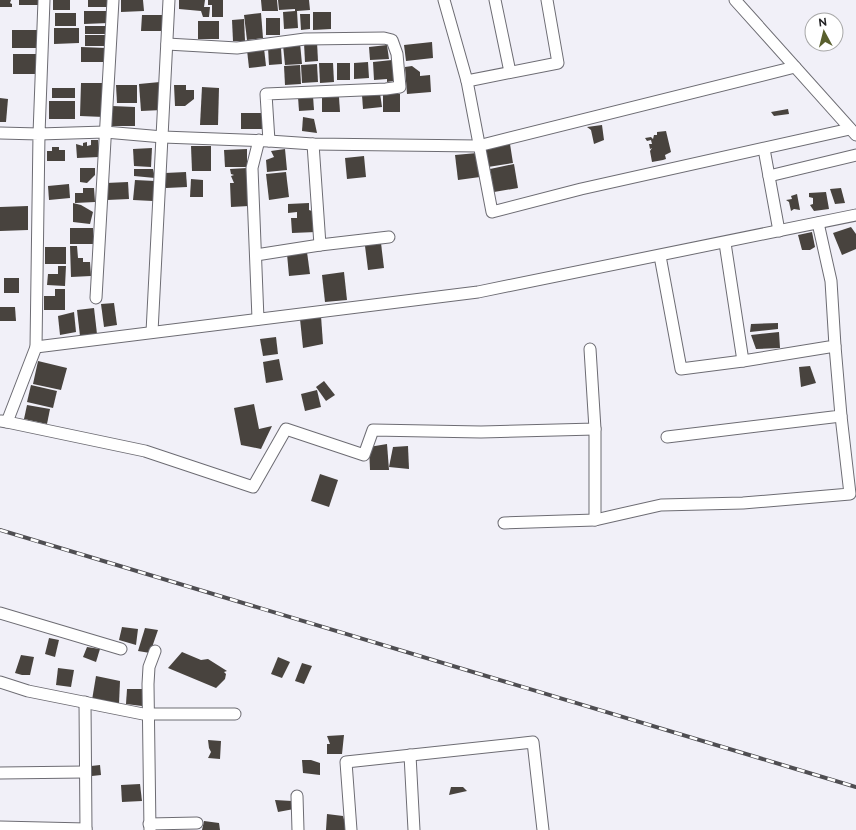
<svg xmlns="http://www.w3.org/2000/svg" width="856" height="830" font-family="Raleway,sans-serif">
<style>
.building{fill:#48433e}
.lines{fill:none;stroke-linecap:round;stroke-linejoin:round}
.minor-casing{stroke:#6d6c73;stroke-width:13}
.minor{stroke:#fff;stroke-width:11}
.rail-casing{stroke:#4f4e52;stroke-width:4}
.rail{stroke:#fff;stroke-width:2.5;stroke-dasharray:8;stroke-linecap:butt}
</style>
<rect width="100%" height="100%" fill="#f1f0f8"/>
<g class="building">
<path d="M 0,0 L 11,0 L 10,3 L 12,4 L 12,7 L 0,7 Z"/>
<rect x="19" y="0" width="22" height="5"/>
<rect x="53" y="0" width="17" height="10"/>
<rect x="88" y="0" width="21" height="7"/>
<path d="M 121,0 L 143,0 L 144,11 L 121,12 Z"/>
<path d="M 179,0 L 205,0 L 204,7 L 210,7 L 209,17 L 203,17 L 201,11 L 179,9 Z"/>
<path d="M 208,0 L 223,0 L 223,17 L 212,17 L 212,5 L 208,5 Z"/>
<path d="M 261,0 L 277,0 L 278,11 L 262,11 Z"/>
<path d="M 278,0 L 309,0 L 310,10 L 297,11 L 298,28 L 284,29 L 283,12 L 295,11 L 295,9 L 279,10 Z"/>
<path d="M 84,11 L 109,11 L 109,23 L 84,24 Z"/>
<path d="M 313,12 L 331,12 L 331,29 L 313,30 Z"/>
<rect x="55" y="13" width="21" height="13"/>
<path d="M 261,13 L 263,38 L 247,40 L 244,15 Z"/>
<path d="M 300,14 L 310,14 L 310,29 L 301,30 Z"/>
<path d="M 142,15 L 167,15 L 167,31 L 141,31 Z"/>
<rect x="266" y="18" width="14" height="17"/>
<path d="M 244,19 L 245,41 L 233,41 L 232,20 Z"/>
<rect x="198" y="21" width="21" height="18"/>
<path d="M 85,26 L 106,26 L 107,34 L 85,34 Z"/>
<path d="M 54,28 L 79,28 L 79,43 L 54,44 Z"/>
<rect x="12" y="30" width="25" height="18"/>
<rect x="85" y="35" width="22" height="11"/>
<path d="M 317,42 L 318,61 L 305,62 L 304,43 Z"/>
<path d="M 432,42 L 433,58 L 406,61 L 404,45 Z"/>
<path d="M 300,43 L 302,64 L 285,65 L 283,45 Z"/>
<path d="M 387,45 L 389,59 L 370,60 L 369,47 Z"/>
<path d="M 81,47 L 106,48 L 106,62 L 81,62 Z"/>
<path d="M 264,48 L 266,66 L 249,68 L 247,50 Z"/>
<path d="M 268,48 L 281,48 L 282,64 L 269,65 Z"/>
<path d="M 13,54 L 37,54 L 36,74 L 13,74 Z"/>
<path d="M 392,60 L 396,78 L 393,78 L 393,81 L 387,82 L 387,79 L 374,80 L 373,62 Z"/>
<path d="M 368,62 L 369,78 L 354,79 L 354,63 Z"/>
<path d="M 319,63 L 333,63 L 334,82 L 320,83 Z"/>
<rect x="337" y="63" width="13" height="17"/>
<path d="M 317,64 L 318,82 L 302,83 L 301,65 Z"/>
<path d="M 300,65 L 301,84 L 285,85 L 284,66 Z"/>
<path d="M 412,66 L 420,72 L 420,76 L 430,75 L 431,92 L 407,94 L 405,67 Z"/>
<path d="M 160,82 L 162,110 L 141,111 L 139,84 Z"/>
<path d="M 81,83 L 105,83 L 104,117 L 80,116 Z"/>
<path d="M 116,85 L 137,85 L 137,103 L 117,103 Z"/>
<path d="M 174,85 L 186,85 L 186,90 L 194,90 L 194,99 L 185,106 L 175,106 Z"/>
<path d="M 202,87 L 219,88 L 218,125 L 200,125 Z"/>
<rect x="52" y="88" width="23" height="10"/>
<path d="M 380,93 L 382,107 L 363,109 L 362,95 Z"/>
<rect x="383" y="94" width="17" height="18"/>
<path d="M 313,96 L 314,110 L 299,111 L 298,97 Z"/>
<path d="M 322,97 L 339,97 L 340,112 L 322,112 Z"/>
<path d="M 0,98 L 8,99 L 6,122 L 0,122 Z"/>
<rect x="49" y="101" width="26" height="18"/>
<path d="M 112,106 L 135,107 L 135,126 L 111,126 Z"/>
<path d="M 788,109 L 789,114 L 774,116 L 771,112 Z"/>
<path d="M 241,113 L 262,113 L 263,129 L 241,129 Z"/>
<path d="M 303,117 L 314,119 L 317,133 L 302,131 Z"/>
<path d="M 602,125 L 604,140 L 594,144 L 591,130 L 587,127 Z"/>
<path d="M 666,131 L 671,152 L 665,155 L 666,159 L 663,160 L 652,162 L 650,151 L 652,148 L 650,149 L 649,144 L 652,144 L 651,140 L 647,141 L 645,138 L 651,137 L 653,139 L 654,135 L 657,135 L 657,132 Z"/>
<path d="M 91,140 L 98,140 L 99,157 L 77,158 L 76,144 L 83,146 L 83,143 L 87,142 L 87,146 L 91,145 Z"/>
<path d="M 510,144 L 513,163 L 488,167 L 485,148 Z"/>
<path d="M 191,146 L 211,146 L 211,171 L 192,171 Z"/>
<path d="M 52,147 L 59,147 L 59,150 L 65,150 L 65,161 L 47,161 L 47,151 L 52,151 Z"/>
<path d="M 152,148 L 151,167 L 134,166 L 133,149 Z"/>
<path d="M 247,149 L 247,167 L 225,167 L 224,150 Z"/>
<path d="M 285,149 L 287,170 L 267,172 L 266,160 L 274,157 L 271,151 Z"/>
<path d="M 477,153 L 480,177 L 458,180 L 455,155 Z"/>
<path d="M 364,156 L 366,177 L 347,179 L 345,158 Z"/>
<path d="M 514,164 L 518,188 L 494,192 L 490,169 Z"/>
<path d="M 80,168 L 95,168 L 95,175 L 87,183 L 80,182 Z"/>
<path d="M 247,168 L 249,206 L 231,207 L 230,183 L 234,183 L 231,176 L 234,175 L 231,174 L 230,169 Z"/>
<path d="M 134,169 L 153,169 L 155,178 L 134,176 Z"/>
<path d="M 186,172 L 187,187 L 166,188 L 165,173 Z"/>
<path d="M 286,172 L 289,197 L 269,200 L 266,174 Z"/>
<path d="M 191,179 L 203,180 L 203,197 L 190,197 Z"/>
<path d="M 135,180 L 155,181 L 153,201 L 133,200 Z"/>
<path d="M 128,182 L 129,199 L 107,200 L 106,183 Z"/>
<path d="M 69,184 L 70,198 L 49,200 L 48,186 Z"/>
<path d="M 83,188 L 94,188 L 95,202 L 75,203 L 75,193 L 83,193 Z"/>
<path d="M 841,188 L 845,203 L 835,204 L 830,189 Z"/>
<path d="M 826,192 L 829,209 L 814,211 L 810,205 L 813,204 L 813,198 L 809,197 L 809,193 Z"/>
<path d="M 797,194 L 800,210 L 794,209 L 791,211 L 789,202 L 786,200 L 792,199 L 791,196 Z"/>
<path d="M 73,203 L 81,205 L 93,212 L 90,224 L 73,222 Z"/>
<path d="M 309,203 L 309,210 L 315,212 L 316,232 L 292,233 L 291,218 L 297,218 L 297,212 L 288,213 L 288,204 Z"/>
<path d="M 28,206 L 28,230 L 0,231 L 0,207 Z"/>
<path d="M 851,227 L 856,234 L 856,249 L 842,255 L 833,233 Z"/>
<rect x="70" y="228" width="23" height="16"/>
<path d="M 812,232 L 815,247 L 810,250 L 802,250 L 798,235 Z"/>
<path d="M 381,243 L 384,268 L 368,270 L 365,246 Z"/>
<path d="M 70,246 L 77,246 L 78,258 L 83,258 L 83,262 L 90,262 L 91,276 L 71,277 Z"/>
<rect x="45" y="247" width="21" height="17"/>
<path d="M 307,252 L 310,274 L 289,276 L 287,254 Z"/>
<path d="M 58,266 L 66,266 L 65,286 L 47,285 L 48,274 L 58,274 Z"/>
<path d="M 344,272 L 347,300 L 325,302 L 322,275 Z"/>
<rect x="4" y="278" width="15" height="15"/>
<path d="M 55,289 L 65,289 L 65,310 L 44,310 L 44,296 L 55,296 Z"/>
<path d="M 114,303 L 117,325 L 104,327 L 101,304 Z"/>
<path d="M 0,307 L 15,307 L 16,321 L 0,321 Z"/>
<path d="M 94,308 L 97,334 L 80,336 L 77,310 Z"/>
<path d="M 74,312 L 76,332 L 60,335 L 58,316 Z"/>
<path d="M 321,316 L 323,344 L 303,348 L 300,319 Z"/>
<path d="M 778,323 L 778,329 L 750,332 L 751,324 Z"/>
<path d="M 779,332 L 780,348 L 756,349 L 751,335 Z"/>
<path d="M 276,337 L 278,354 L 263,356 L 260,339 Z"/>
<path d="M 279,359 L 283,380 L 266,383 L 263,362 Z"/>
<path d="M 38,361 L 67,368 L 61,390 L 33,384 Z"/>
<path d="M 810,366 L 816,383 L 801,387 L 799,367 Z"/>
<path d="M 324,381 L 335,395 L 326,401 L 316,387 Z"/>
<path d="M 31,385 L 57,391 L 53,408 L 27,402 Z"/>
<path d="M 317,390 L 321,407 L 305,411 L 301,394 Z"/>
<path d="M 254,404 L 259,429 L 272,426 L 261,449 L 241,445 L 234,408 Z"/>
<path d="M 27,405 L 50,409 L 47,424 L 24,419 Z"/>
<path d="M 387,444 L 389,470 L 370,470 L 369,447 Z"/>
<path d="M 408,446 L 409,469 L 389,467 L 393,447 Z"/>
<path d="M 320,474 L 338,480 L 329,507 L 311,501 Z"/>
<path d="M 122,627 L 138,629 L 136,645 L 119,640 Z"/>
<path d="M 145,628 L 158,630 L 150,653 L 138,651 Z"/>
<path d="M 49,638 L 59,640 L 55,657 L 45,654 Z"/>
<path d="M 87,647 L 100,649 L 96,662 L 83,657 Z"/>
<path d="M 182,652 L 201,660 L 208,659 L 227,671 L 224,672 L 226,674 L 225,679 L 216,688 L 168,668 Z"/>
<path d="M 21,655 L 34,657 L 30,675 L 22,675 L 15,673 Z"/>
<path d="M 278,657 L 290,662 L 282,678 L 271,674 Z"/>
<path d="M 302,663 L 312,666 L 304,684 L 295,681 Z"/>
<path d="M 58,668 L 74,670 L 71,687 L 56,685 Z"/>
<path d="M 96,676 L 120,681 L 119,704 L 92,700 Z"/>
<path d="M 127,689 L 144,689 L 142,706 L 126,704 Z"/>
<path d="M 344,735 L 342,754 L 327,754 L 327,744 L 330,744 L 327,736 Z"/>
<path d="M 208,740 L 221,741 L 220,759 L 208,758 L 211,752 L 209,748 Z"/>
<path d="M 302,760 L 311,760 L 320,763 L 320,775 L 303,773 Z"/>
<path d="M 100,765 L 101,775 L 92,776 L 91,766 Z"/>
<path d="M 140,784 L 142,801 L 122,802 L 121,785 Z"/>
<path d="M 451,787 L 463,787 L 467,791 L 449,795 Z"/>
<path d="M 275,800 L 292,801 L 294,809 L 278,812 Z"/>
<path d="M 327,814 L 343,816 L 347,830 L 326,830 Z"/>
<path d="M 204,821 L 219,823 L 220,830 L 202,830 Z"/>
</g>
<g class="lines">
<g class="minor-casing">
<g id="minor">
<path d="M 44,0 L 39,134 L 105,132 L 163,137 L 269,141 L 266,94 L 386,89 L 400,87 L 397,54 L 392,40 L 384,38 L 305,39 L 237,48 L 167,44"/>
<path d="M 444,0 L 467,81"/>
<path d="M 495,0 L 510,72"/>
<path d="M 547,0 L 558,63 L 467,81 L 492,212 L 581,189 L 850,129"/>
<path d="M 735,0 L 856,135"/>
<path d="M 0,133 L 39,134 L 36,347 L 7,422 L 1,421"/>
<path d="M 269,141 L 313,144 L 478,146 L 795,67"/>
<path d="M 313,144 L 320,245 L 389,237"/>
<path d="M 764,149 L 779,231"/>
<path d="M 769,176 L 856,155"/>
<path d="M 725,243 L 743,361 L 835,346 L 831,281 L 818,223"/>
<path d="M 256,255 L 320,245"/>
<path d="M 660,256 L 681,369 L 743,361"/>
<path d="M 96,298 L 113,0"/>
<path d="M 258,319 L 252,168 L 259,140"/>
<path d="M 152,332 L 169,0"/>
<path d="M 36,347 L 478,292 L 856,215"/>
<path d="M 7,422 L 145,451 L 253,487 L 286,429 L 364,455 L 373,430 L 481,432 L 595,429 L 590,349"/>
<path d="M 667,437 L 841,416 L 835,346"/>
<path d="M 595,520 L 595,429"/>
<path d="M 504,523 L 595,520 L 661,505 L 743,503 L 850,494 L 841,416"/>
<path d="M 0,613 L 121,649"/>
<path d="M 0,682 L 28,691 L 143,714 L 235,714"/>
<path d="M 85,702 L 86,830"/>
<path d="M 410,755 L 414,830"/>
<path d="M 0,773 L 85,772"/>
<path d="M 297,796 L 298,830"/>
<path d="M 149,824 L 197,823"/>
<path d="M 0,827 L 86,829"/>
<path d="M 150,830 L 148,684 L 149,667 L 155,651"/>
<path d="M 351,830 L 346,762 L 533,742 L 543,830"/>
</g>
</g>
<use href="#minor" class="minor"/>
<g class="rail-casing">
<path id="rail" d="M 0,530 L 856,787"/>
</g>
<use href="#rail" class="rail"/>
</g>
<g transform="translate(824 32) rotate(353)"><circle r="19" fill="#ffffff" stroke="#a7a7a7"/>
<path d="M0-3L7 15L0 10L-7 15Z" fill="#595f2d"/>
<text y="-6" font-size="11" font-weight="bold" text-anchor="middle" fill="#222224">N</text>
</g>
</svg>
